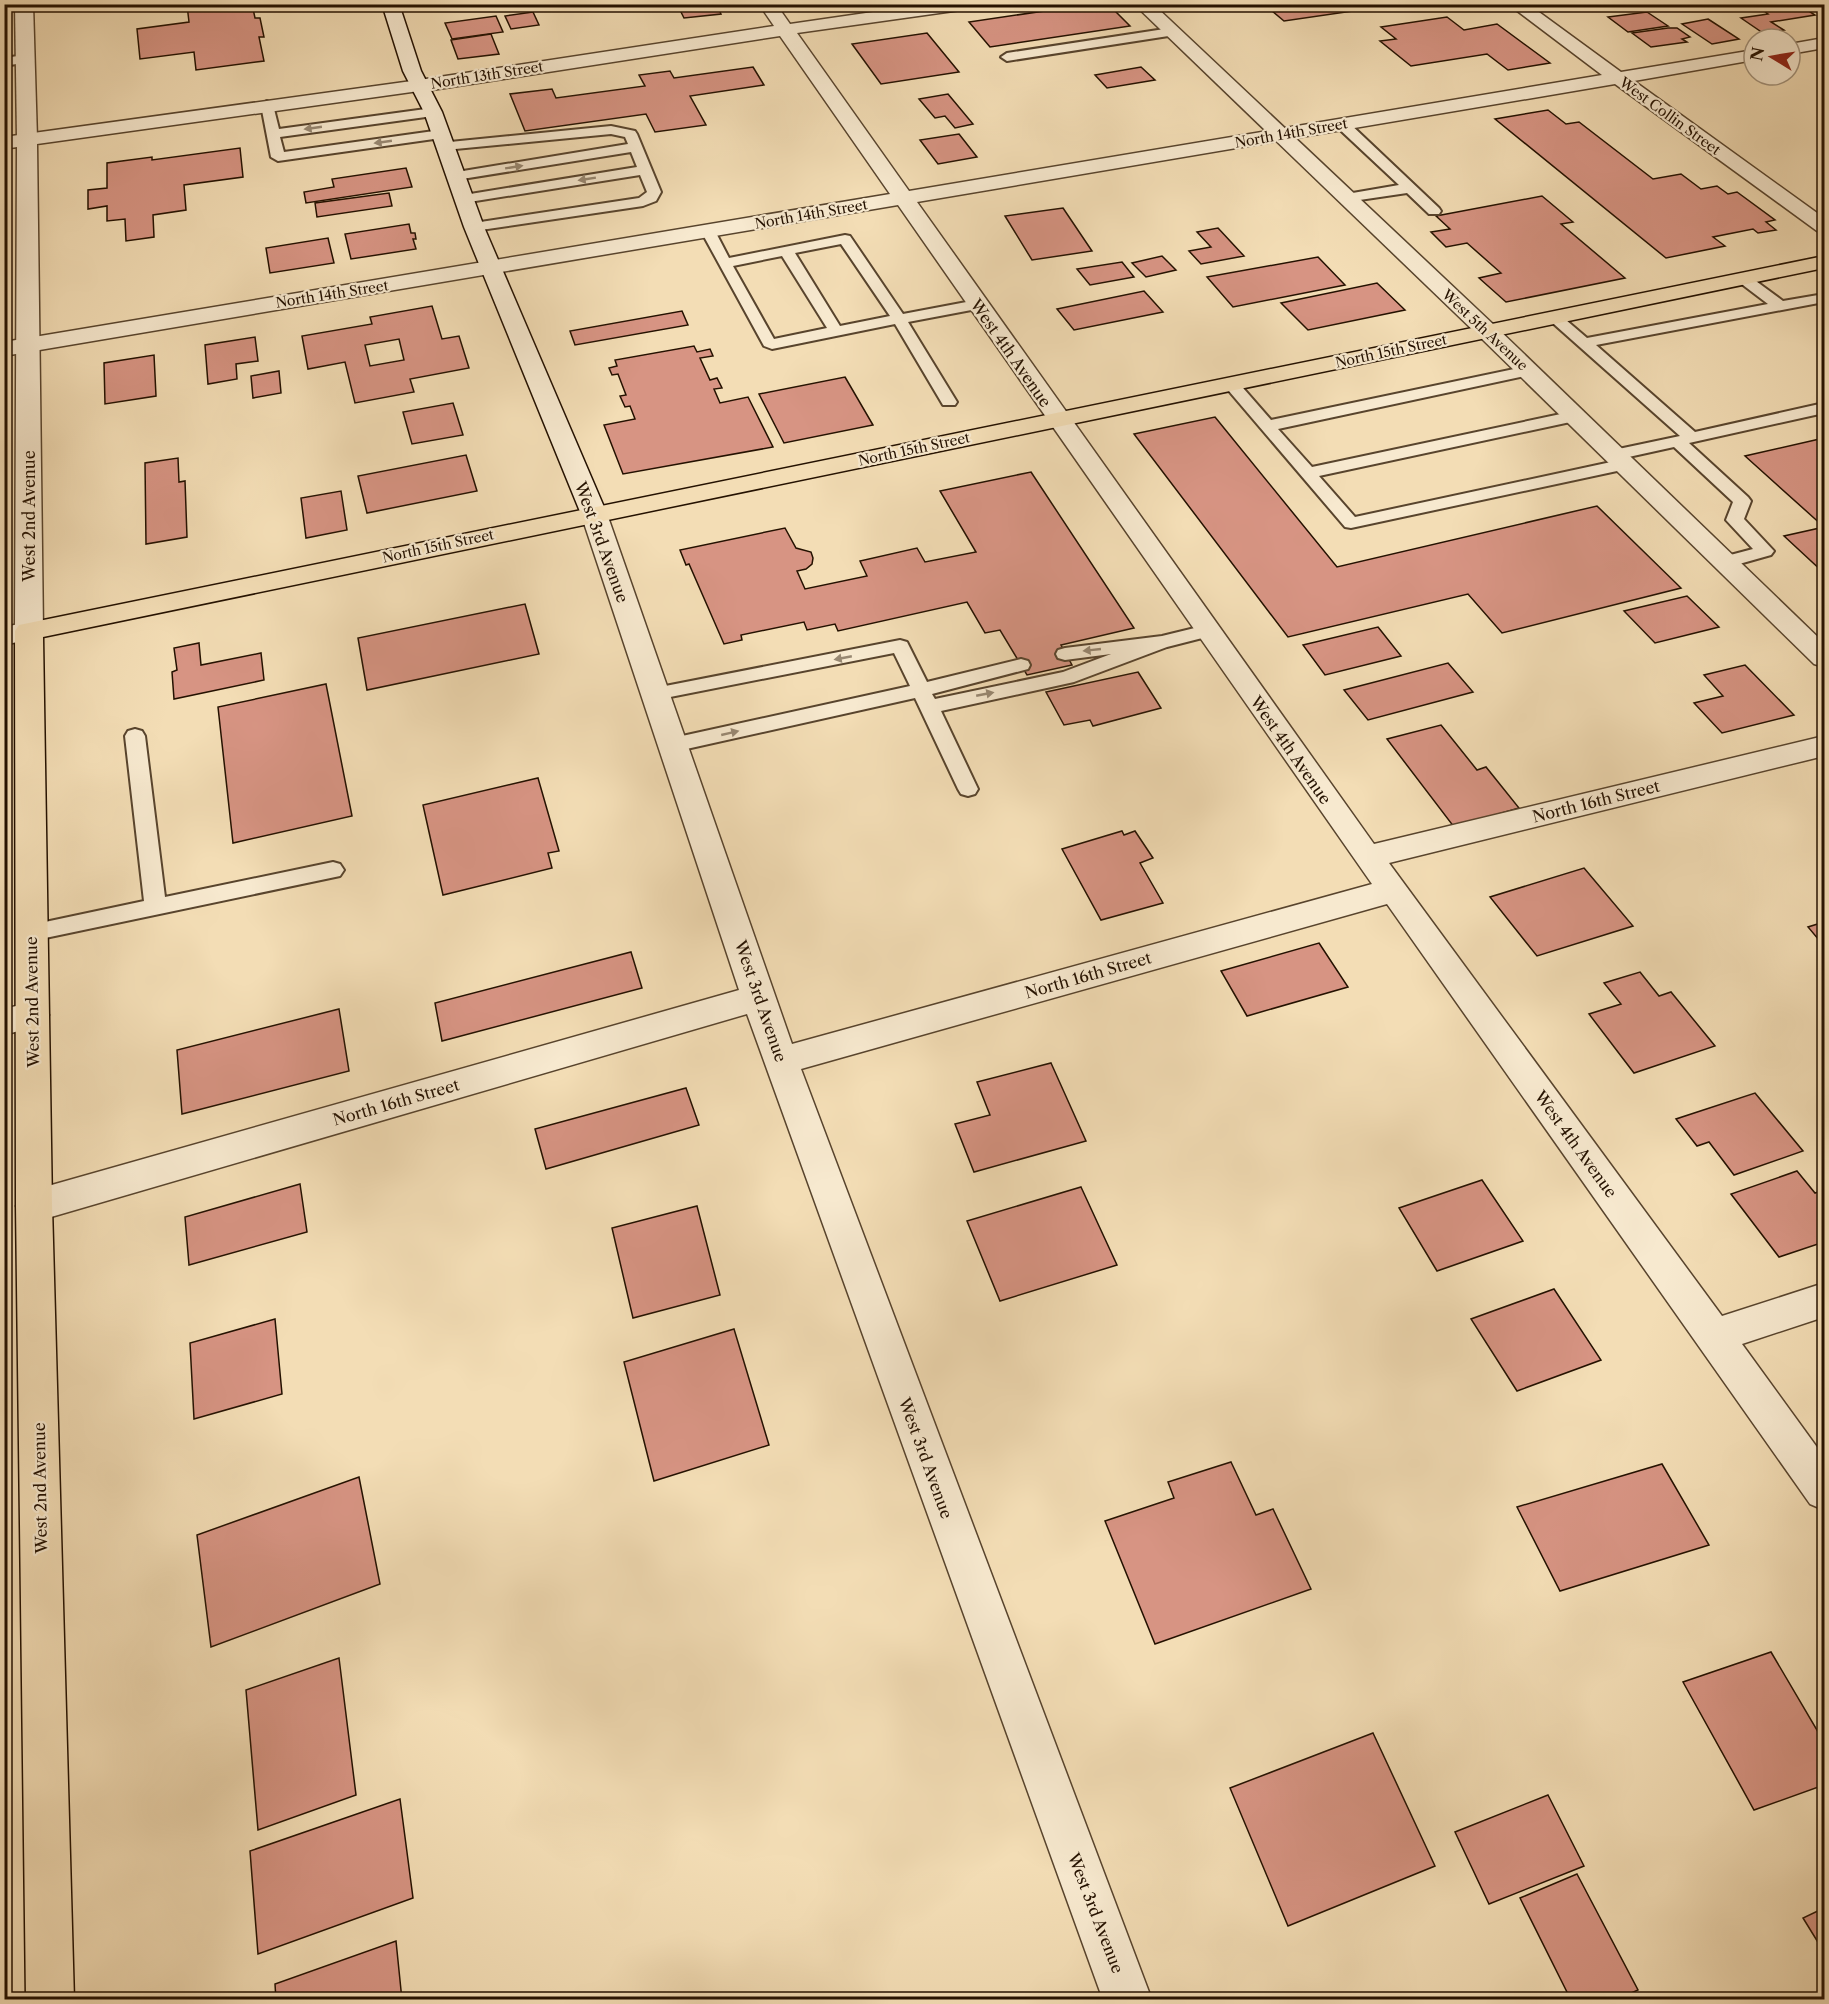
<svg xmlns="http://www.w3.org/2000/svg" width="1829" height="2004" font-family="'Libre Caslon Text',serif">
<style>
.building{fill:#d79483;stroke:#241100;stroke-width:1.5;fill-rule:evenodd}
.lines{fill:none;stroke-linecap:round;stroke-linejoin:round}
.service-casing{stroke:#58442d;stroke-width:4}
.minor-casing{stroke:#58442d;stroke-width:3}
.tertiary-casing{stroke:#58442d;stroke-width:3}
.secondary-casing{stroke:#241100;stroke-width:3}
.primary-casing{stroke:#241100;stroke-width:3}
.service{fill:#f7e9cf;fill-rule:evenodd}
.minor{fill:#f7e9cf;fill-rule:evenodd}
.tertiary{fill:#f7e9cf;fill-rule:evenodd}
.secondary{fill:#f7e9cf;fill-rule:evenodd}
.primary{fill:#f3ddb5;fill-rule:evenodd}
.oneway{fill:#988872}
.labels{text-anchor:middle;stroke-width:4.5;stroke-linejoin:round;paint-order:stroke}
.far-street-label{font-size:14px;fill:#241100;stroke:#f7e9cf}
.street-label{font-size:16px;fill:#241100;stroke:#f7e9cf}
</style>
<rect width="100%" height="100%" fill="#f3ddb5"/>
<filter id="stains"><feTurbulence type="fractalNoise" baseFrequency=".00333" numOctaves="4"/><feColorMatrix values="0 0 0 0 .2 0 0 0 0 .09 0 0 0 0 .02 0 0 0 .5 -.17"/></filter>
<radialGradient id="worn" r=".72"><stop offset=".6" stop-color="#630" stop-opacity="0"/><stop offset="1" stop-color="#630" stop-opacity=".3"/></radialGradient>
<g class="building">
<path d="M 252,4 L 255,18 L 260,18 L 264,37 L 259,37 L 264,61 L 196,70 L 194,52 L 140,59 L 137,29 L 189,22 L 187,5 Z"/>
<path d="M 677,4 L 716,4 L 721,14 L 684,18 Z"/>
<path d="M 1092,4 L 1108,4 L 1130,26 L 990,47 L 969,22 Z"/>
<path d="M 1306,4 L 1401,4 L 1284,21 L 1271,10 Z"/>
<path d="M 1588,4 L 1626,4 L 1628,6 L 1596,10 Z"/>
<path d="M 1755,4 L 1798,4 L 1815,15 L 1771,22 L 1784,30 L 1763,33 L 1741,18 L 1768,14 Z"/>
<path d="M 533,12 L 539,25 L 511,29 L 505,16 Z"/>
<path d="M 1647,12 L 1668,26 L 1628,32 L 1608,17 Z"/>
<path d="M 496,16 L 503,32 L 452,39 L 445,23 Z"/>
<path d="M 1447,17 L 1464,30 L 1497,24 L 1550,63 L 1508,70 L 1487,54 L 1411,66 L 1380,41 L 1396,39 L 1381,27 Z"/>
<path d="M 1708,19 L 1739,39 L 1712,44 L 1682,24 Z"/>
<path d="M 1668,28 L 1677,28 L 1690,37 L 1682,39 L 1687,42 L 1651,47 L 1632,33 Z"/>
<path d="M 927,33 L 959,72 L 881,84 L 852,44 Z"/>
<path d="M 491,34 L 499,54 L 458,59 L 451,40 Z"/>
<path d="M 753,67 L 764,85 L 690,96 L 706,125 L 655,132 L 646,114 L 525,131 L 510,94 L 552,89 L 556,98 L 645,86 L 639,75 L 670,71 L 674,78 Z"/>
<path d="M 1141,67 L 1155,80 L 1107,88 L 1095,75 Z"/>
<path d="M 948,94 L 973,124 L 955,128 L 945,116 L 935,118 L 919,99 Z"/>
<path d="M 1548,110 L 1566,124 L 1579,122 L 1653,179 L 1681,174 L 1701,189 L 1717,186 L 1728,194 L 1737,192 L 1775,220 L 1766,222 L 1776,230 L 1758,233 L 1753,229 L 1713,237 L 1725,246 L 1666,258 L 1495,119 Z"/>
<path d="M 959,134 L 977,157 L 938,164 L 920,140 Z"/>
<path d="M 240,148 L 243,177 L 184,185 L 186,210 L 153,215 L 154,237 L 126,241 L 125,219 L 107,221 L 107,206 L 88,209 L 88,190 L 107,188 L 107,163 L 152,157 L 152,160 Z"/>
<path d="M 406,168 L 412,187 L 306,203 L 304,192 L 334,187 L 332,179 Z"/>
<path d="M 389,193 L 392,206 L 317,217 L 315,203 Z"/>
<path d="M 1542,196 L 1573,222 L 1561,224 L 1625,278 L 1506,302 L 1479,278 L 1501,273 L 1467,243 L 1446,247 L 1431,232 L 1450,229 L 1436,216 Z"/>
<path d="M 1063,208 L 1092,251 L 1032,260 L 1005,216 Z"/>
<path d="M 409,224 L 411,233 L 415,233 L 416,239 L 413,239 L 416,249 L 351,259 L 345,234 Z"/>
<path d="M 1218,228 L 1244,256 L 1201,264 L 1189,251 L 1211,247 L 1197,232 Z"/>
<path d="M 328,238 L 334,263 L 270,273 L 266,248 Z"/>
<path d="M 1162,256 L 1176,270 L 1146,277 L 1132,263 Z"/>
<path d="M 1318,257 L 1345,285 L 1233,307 L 1207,277 Z"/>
<path d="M 1122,262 L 1134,277 L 1090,285 L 1077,269 Z"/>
<path d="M 1377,283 L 1405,310 L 1308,330 L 1281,303 Z"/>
<path d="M 1144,291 L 1163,312 L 1074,330 L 1057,309 Z"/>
<path d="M 432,306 L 442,339 L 459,336 L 469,368 L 410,379 L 414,392 L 355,403 L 345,362 L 308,369 L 302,336 L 372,324 L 370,317 ZM 399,339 L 404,360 L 370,366 L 365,345 Z"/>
<path d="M 682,311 L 688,325 L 575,345 L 570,331 Z"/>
<path d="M 255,337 L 258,361 L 236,364 L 237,379 L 208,384 L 205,345 Z"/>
<path d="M 694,346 L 697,352 L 710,349 L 713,356 L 700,358 L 710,380 L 717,378 L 722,388 L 714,389 L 720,403 L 748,397 L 773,447 L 623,474 L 604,425 L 635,419 L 630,406 L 625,407 L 620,396 L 626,395 L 618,374 L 612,375 L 609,368 L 617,366 L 615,360 Z"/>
<path d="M 154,355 L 156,396 L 105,404 L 104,363 Z"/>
<path d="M 279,371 L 281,393 L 253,398 L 251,376 Z"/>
<path d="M 845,377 L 873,425 L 784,443 L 759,394 Z"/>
<path d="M 453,403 L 463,435 L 412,444 L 403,412 Z"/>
<path d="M 1215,417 L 1337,567 L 1597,506 L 1681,588 L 1502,633 L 1468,594 L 1288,637 L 1134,434 Z"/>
<path d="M 1824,438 L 1824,573 L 1784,536 L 1824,527 L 1745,456 Z"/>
<path d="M 466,455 L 477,491 L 367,513 L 358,476 Z"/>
<path d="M 178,458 L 179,482 L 185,481 L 187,537 L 146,544 L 145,463 Z"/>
<path d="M 1031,472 L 1134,628 L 1061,645 L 1072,665 L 1027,675 L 1000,630 L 985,633 L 967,602 L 838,631 L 835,624 L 807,630 L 804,622 L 741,635 L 742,640 L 724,644 L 689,564 L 686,565 L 680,550 L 785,528 L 796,548 L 811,552 L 813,558 L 812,564 L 806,569 L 797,571 L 805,589 L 867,576 L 860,561 L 917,548 L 925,562 L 976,552 L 940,491 Z"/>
<path d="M 341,491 L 347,530 L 306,538 L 301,498 Z"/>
<path d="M 1687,596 L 1719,627 L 1655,643 L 1624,611 Z"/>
<path d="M 525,604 L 539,654 L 367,690 L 358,638 Z"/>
<path d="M 1378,627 L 1401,656 L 1325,675 L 1303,645 Z"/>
<path d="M 199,643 L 201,665 L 261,653 L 264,680 L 174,699 L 172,672 L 177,670 L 174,648 Z"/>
<path d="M 1448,663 L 1473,692 L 1368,720 L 1344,690 Z"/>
<path d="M 1745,665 L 1794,715 L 1722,733 L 1694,703 L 1723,696 L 1704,675 Z"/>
<path d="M 1138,672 L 1161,708 L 1093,726 L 1090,720 L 1064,725 L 1046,692 Z"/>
<path d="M 326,684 L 352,816 L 233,843 L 218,707 Z"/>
<path d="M 1441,725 L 1477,770 L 1486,767 L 1519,808 L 1454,827 L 1387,739 Z"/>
<path d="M 538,778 L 559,851 L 548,853 L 552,868 L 443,895 L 423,805 Z"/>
<path d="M 1122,831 L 1124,835 L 1135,831 L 1153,858 L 1140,863 L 1163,903 L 1101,920 L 1062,849 Z"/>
<path d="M 1584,868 L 1633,926 L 1537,956 L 1490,897 Z"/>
<path d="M 1824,922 L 1824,946 L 1808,927 Z"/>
<path d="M 1319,943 L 1348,987 L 1247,1016 L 1221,971 Z"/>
<path d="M 631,952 L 642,988 L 442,1041 L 435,1003 Z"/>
<path d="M 1640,972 L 1659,996 L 1671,992 L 1715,1046 L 1634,1073 L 1589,1014 L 1621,1004 L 1604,983 Z"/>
<path d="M 339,1009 L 349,1071 L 182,1114 L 177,1050 Z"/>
<path d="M 1051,1063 L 1086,1141 L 974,1172 L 955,1124 L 990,1115 L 977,1082 Z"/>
<path d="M 686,1088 L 699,1125 L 546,1169 L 535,1129 Z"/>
<path d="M 1755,1093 L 1803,1151 L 1734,1175 L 1709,1142 L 1697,1146 L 1676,1119 Z"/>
<path d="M 1797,1171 L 1815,1193 L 1824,1190 L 1824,1242 L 1779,1257 L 1731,1194 Z"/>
<path d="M 1482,1180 L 1523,1241 L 1437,1271 L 1399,1208 Z"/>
<path d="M 300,1184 L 307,1232 L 189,1265 L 185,1217 Z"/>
<path d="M 1081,1187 L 1117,1265 L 1000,1301 L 967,1221 Z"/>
<path d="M 697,1206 L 720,1295 L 633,1318 L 612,1228 Z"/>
<path d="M 1554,1289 L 1601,1360 L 1517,1391 L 1471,1319 Z"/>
<path d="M 275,1319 L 282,1394 L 194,1419 L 190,1343 Z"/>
<path d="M 734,1329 L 769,1445 L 654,1481 L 624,1362 Z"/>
<path d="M 1231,1462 L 1256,1515 L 1273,1509 L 1311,1589 L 1155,1644 L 1105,1521 L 1174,1498 L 1168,1482 Z"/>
<path d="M 1662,1464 L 1709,1545 L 1560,1591 L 1517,1507 Z"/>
<path d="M 359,1477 L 380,1584 L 211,1647 L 197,1535 Z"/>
<path d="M 1771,1652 L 1824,1742 L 1824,1785 L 1754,1810 L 1683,1682 Z"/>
<path d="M 339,1658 L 356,1795 L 258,1830 L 246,1690 Z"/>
<path d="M 1373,1733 L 1435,1866 L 1288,1926 L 1230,1788 Z"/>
<path d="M 1548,1795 L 1584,1866 L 1489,1904 L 1455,1832 Z"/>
<path d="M 400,1799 L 413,1898 L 258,1954 L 250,1851 Z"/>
<path d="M 1577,1874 L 1638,1990 L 1616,2000 L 1571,2000 L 1520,1898 Z"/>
<path d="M 1824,1908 L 1824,1952 L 1803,1918 Z"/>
<path d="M 396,1941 L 402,2000 L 276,2000 L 275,1984 Z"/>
</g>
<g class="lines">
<g class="service-casing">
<g id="service">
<path d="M 1171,28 L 1175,29 L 1175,35 L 1007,61 L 1001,57 L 1007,53 Z"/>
<path d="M 25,55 L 31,59 L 29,62 L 4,66 L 4,58 Z"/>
<path d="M 267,101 L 273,105 L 279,129 L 433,108 L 439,112 L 433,116 L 280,137 L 284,152 L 441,130 L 448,134 L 441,138 L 278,161 L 271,157 L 261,105 Z"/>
<path d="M 1342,120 L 1347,121 L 1439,208 L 1441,211 L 1439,214 L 1429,214 L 1407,193 L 1346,202 L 1341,201 L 1339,198 L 1341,195 L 1399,185 L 1337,127 L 1335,124 L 1337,121 Z"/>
<path d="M 611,126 L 635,131 L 637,134 L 661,192 L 656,201 L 643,206 L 474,231 L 469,230 L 467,227 L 474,223 L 639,198 L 647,192 L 640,175 L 463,203 L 456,199 L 458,196 L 637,167 L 631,152 L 456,180 L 451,179 L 449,176 L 451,173 L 628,144 L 625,137 L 611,134 L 445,150 L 438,146 L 440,143 Z"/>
<path d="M 708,227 L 715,231 L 729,258 L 845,235 L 850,236 L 903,314 L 977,300 L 982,302 L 985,305 L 982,308 L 908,322 L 957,402 L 955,405 L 943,405 L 895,324 L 772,349 L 764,346 L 701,231 ZM 841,244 L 890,316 L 840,326 L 795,253 ZM 782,256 L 827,328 L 774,339 L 733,266 Z"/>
<path d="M 1744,275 L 1749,276 L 1783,301 L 1824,294 L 1824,302 L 1596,345 L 1695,432 L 1824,403 L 1824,413 L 1689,443 L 1748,497 L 1751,501 L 1744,519 L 1774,551 L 1771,555 L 1725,568 L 1719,566 L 1716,562 L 1719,558 L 1753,549 L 1726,520 L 1733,502 L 1674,447 L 1615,460 L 1609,459 L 1607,455 L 1609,451 L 1680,436 L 1546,317 L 1554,312 L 1559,314 L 1587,338 L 1768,304 L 1739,282 L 1737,279 L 1739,276 Z"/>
<path d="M 1528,366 L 1536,371 L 1534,374 L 1278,429 L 1312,467 L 1575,411 L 1583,416 L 1575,421 L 1319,476 L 1355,517 L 1625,459 L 1633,464 L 1631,468 L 1351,528 L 1345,527 L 1223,384 L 1225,381 L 1237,381 L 1271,420 Z"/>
<path d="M 1207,625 L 1214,627 L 1216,631 L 1214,635 L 1167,647 L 1074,682 L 941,711 L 978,789 L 975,794 L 968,796 L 961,794 L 958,789 L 915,698 L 673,752 L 666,750 L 663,745 L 666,740 L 673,738 L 910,686 L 894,653 L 655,700 L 648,699 L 645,694 L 648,689 L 655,688 L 900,640 L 907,642 L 927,682 L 1021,659 L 1028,661 L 1030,665 L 1028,669 L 932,694 L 935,699 L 1063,672 L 1111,654 L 1065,660 L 1058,658 L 1056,654 L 1058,650 L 1065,648 L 1162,636 Z"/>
<path d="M 135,729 L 142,731 L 145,736 L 165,897 L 333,862 L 340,864 L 344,870 L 340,876 L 31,941 L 23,939 L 20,933 L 23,927 L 31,925 L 144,901 L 125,736 L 128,731 Z"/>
</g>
</g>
<g class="minor-casing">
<g id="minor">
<path d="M 15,4 L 33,4 L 37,139 L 34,143 L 20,143 L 17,139 Z"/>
<path d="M 759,4 L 776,4 L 790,24 L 928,4 L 976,4 L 968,9 L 797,33 L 909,191 L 1602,75 L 1508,4 L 1528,4 L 1621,72 L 1754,50 L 1754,60 L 1634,81 L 1824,218 L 1824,233 L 1817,231 L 1615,84 L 917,202 L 1374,844 L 1824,736 L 1824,756 L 1389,863 L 1722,1316 L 1824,1283 L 1824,1317 L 1742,1344 L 1824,1457 L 1824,1510 L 1810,1504 L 1387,904 L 801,1069 L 1152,2000 L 1103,2000 L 747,1014 L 34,1222 L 21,1217 L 16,1206 L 21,1195 L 34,1190 L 739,990 L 581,514 L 585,509 L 594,506 L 603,509 L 607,514 L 792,1044 L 1372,884 L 898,205 L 4,356 L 4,342 L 890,194 L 780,36 L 419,92 L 412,90 L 410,86 L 412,82 L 419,80 L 774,26 Z"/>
<path d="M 1824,38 L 1824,48 L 1790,54 L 1790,44 Z"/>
<path d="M 1487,324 L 1495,326 L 1824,643 L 1824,667 L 1814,664 L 1479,336 L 1476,331 L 1479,326 Z"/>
<path d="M 29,622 L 39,625 L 43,631 L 39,637 L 4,645 L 4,627 Z"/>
<path d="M 32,1002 L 44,1006 L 49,1015 L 44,1024 L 4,1035 L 4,1009 Z"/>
</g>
</g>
<g class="tertiary-casing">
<g id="tertiary">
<path d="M 1134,4 L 1153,4 L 1495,326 L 1498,331 L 1495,336 L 1487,338 L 1479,336 Z"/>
<path d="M 419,80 L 426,82 L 428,86 L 426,90 L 37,144 L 43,631 L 39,637 L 29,640 L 19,637 L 15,631 L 17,147 L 4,149 L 4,137 Z"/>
</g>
</g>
<g class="secondary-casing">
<path id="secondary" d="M 382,4 L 399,4 L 421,71 L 442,112 L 484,227 L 607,514 L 603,519 L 594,522 L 585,519 L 581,514 L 464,227 L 424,112 L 403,71 Z"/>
</g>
<g class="primary-casing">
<path id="primary" d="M 1824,256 L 1824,268 L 43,637 L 52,1206 L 74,2000 L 26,2000 L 16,1206 L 15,631 L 19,625 Z"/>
</g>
<use href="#service" class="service"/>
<use href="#minor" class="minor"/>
<use href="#tertiary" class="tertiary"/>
<use href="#secondary" class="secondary"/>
<use href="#primary" class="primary"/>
</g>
<defs><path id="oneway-solid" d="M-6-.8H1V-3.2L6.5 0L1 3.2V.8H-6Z" transform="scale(1.5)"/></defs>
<g class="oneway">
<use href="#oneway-solid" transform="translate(313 128) rotate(172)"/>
<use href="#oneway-solid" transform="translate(383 142) rotate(172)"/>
<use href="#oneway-solid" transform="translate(514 167) rotate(-9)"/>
<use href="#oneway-solid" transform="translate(587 179) rotate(171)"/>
<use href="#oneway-solid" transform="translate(1092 650) rotate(174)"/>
<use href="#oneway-solid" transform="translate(843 658) rotate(169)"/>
<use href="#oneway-solid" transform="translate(985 694) rotate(-11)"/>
<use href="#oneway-solid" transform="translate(730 733) rotate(-13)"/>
</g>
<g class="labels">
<g class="far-street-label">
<text transform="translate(487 75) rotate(-9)" y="5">North 13th Street</text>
<text transform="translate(1670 116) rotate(36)" y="5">West Collin Street</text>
<text transform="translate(1291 133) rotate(-10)" y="5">North 14th Street</text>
<text transform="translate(811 214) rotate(-10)" y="5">North 14th Street</text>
<text transform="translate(332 294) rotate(-9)" y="5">North 14th Street</text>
<text transform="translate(1485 330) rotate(43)" y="5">West 5th Avenue</text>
<text transform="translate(1391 351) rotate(-12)" y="5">North 15th Street</text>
<text transform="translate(914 449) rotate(-12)" y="5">North 15th Street</text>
<text transform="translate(438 546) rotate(-12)" y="5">North 15th Street</text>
</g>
<g class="street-label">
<text transform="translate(1011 353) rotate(55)" y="6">West 4th Avenue</text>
<text transform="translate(29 516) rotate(-90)" y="6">West 2nd Avenue</text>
<text transform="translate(602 542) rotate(70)" y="6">West 3rd Avenue</text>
<text transform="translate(1291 750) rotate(55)" y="6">West 4th Avenue</text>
<text transform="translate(1596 801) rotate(-14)" y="6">North 16th Street</text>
<text transform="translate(1088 975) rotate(-16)" y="6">North 16th Street</text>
<text transform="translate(761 1001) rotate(71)" y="6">West 3rd Avenue</text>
<text transform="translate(32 1002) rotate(-91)" y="6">West 2nd Avenue</text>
<text transform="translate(396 1102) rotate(-16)" y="6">North 16th Street</text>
<text transform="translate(1576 1144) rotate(54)" y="6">West 4th Avenue</text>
<text transform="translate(926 1458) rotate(70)" y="6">West 3rd Avenue</text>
<text transform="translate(40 1488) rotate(-91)" y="6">West 2nd Avenue</text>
<text transform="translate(1096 1913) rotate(69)" y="6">West 3rd Avenue</text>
</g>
</g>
<rect width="1829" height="2004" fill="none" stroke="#f3ddb5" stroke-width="24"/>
<rect x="6" y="6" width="1817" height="1992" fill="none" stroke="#241100" stroke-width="3"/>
<rect x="12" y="12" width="1805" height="1980" fill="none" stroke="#241100" stroke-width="1.5"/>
<g transform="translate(1772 57) rotate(281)"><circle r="28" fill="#f7e9cf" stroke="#a3937c" stroke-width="1.5"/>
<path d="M0-4.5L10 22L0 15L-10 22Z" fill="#8f2418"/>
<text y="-9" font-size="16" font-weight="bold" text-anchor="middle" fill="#241100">N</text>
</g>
<rect width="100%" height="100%" filter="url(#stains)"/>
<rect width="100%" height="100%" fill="url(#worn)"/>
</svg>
